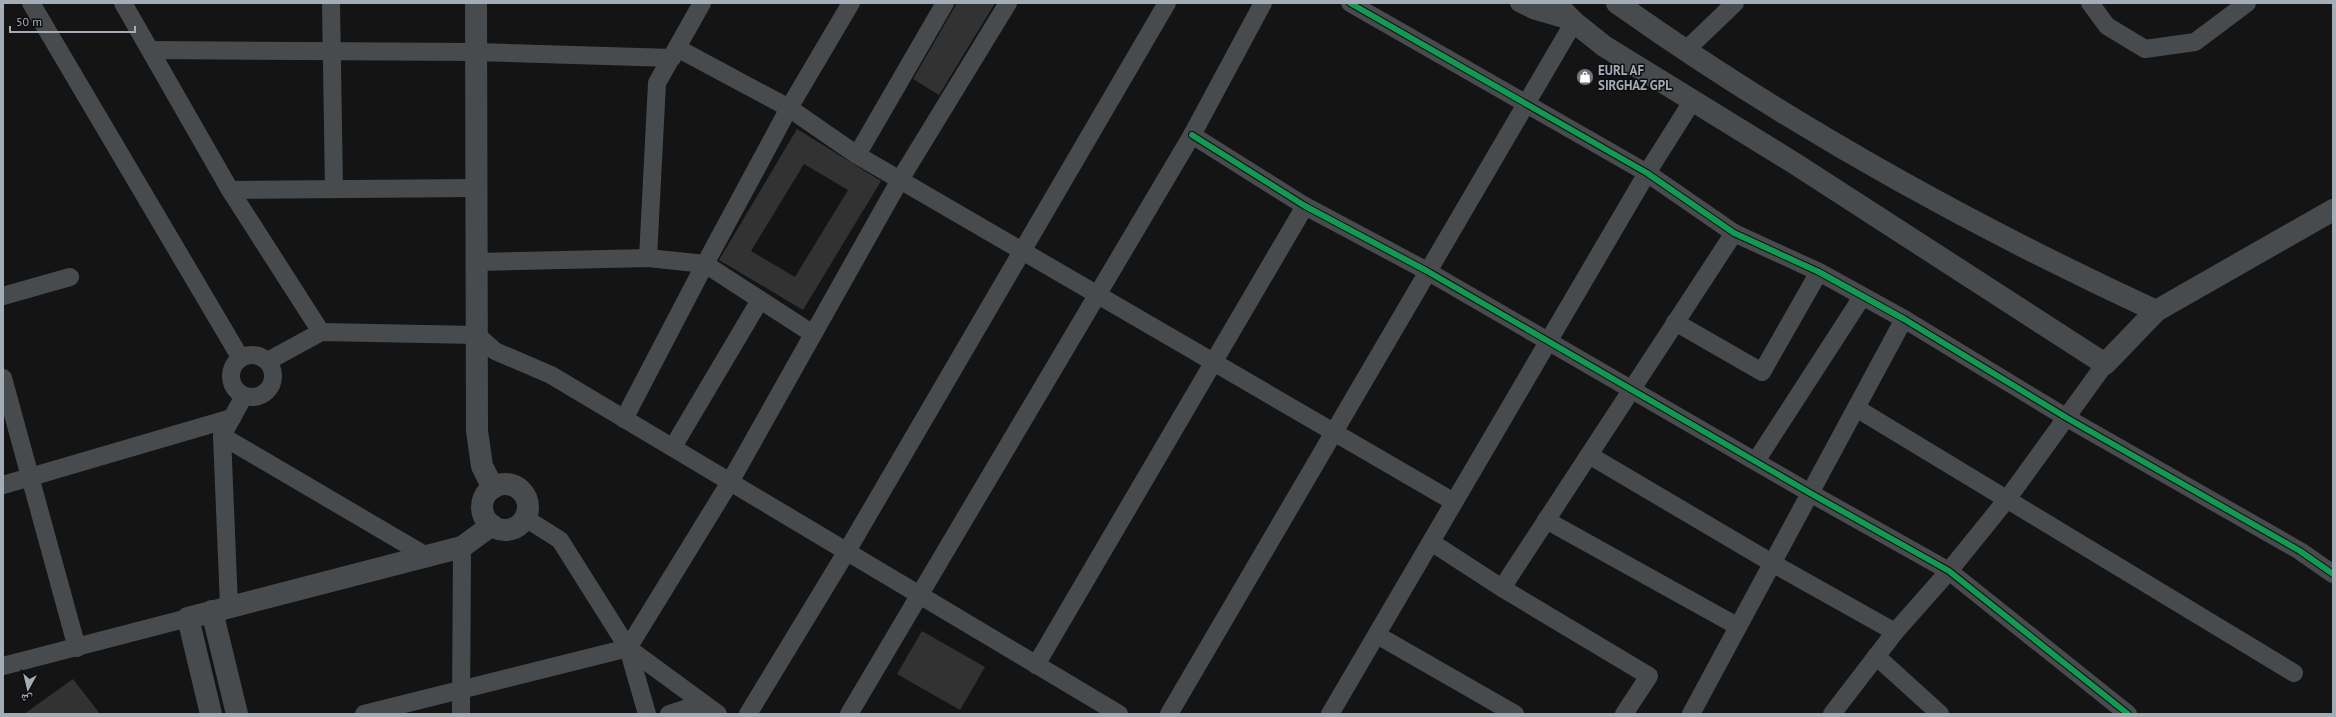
<svg xmlns="http://www.w3.org/2000/svg" width="2336" height="717" font-family="'PT Sans','Noto Naskh Arabic',sans-serif">
<style>
.building{fill:#323233;fill-rule:evenodd}
.lines{fill:none;stroke-linecap:round;stroke-linejoin:round}
.minor{stroke:#484b4d;stroke-width:18}
.tertiary{stroke:#484b4d;stroke-width:22}
.cycleway-casing{stroke:#0e0e10;stroke-width:8}
.cycleway{stroke:#139951;stroke-width:6}
.labels{text-anchor:middle;stroke-width:3;stroke-linejoin:round;paint-order:stroke}
.poi-label{font-size:13px;font-weight:bold;fill:#a4adb6;stroke:#0e0e10;text-anchor:start}
</style>
<rect width="100%" height="100%" fill="#141414"/>
<g class="building">
<path d="M 957,3 L 995,3 L 939,95 L 913,79 Z"/>
<path d="M 797,129 L 881,181 L 803,310 L 719,260 ZM 804,164 L 848,190 L 795,277 L 751,251 Z"/>
<path d="M 922,631 L 985,667 L 960,710 L 897,674 Z"/>
<path d="M 73,679 L 100,714 L 24,714 Z"/>
</g>
<g class="lines">
<g class="minor">
<path d="M 31,3 L 240,357"/>
<path d="M 123,3 L 230,190 L 321,332"/>
<path d="M 331,3 L 334,189"/>
<path d="M 1350,3 L 1647,173 L 1734,233 L 1819,272 L 1904,319 L 2067,418 L 2300,551 L 2333,574"/>
<path d="M 2090,3 L 2107,26 L 2145,49 L 2195,42 L 2247,3"/>
<path d="M 677,48 L 789,108 L 857,155 L 1454,502"/>
<path d="M 150,50 L 477,52 L 672,58"/>
<path d="M 1685,51 L 1735,3"/>
<path d="M 1192,135 L 1305,206 L 1427,271 L 1810,493 L 1949,571 L 2128,714"/>
<path d="M 857,155 L 945,3"/>
<path d="M 230,190 L 477,188"/>
<path d="M 648,258 L 657,83 L 702,3"/>
<path d="M 477,262 L 648,258 L 705,264 L 789,108 L 851,3"/>
<path d="M 3,296 L 70,277"/>
<path d="M 1675,322 L 1762,372 L 1819,272"/>
<circle cx="252" cy="376" r="21"/>
<path d="M 268,361 L 321,332 L 477,335 L 495,351 L 551,375 L 1119,714"/>
<path d="M 3,378 L 77,648"/>
<path d="M 244,396 L 222,436 L 428,557"/>
<path d="M 1856,408 L 2294,673"/>
<path d="M 624,419 L 705,264 L 813,334"/>
<path d="M 222,436 L 229,606"/>
<path d="M 673,447 L 760,300"/>
<path d="M 1589,455 L 1772,563 L 1895,632"/>
<path d="M 1756,461 L 1862,297"/>
<path d="M 3,485 L 232,418"/>
<path d="M 525,518 L 560,540 L 628,648 L 730,482 L 901,178 L 1008,3"/>
<path d="M 1546,520 L 1737,626"/>
<path d="M 1431,542 L 1502,588 L 1649,676 L 1624,714"/>
<path d="M 1502,588 L 1734,233"/>
<path d="M 1377,635 L 1515,714"/>
<path d="M 628,648 L 718,714"/>
<path d="M 628,648 L 647,714"/>
<path d="M 1876,656 L 1940,714"/>
<path d="M 1036,665 L 1305,206"/>
<path d="M 3,666 L 188,618"/>
<path d="M 364,714 L 628,648"/>
<path d="M 461,714 L 462,547"/>
<path d="M 669,714 L 703,703"/>
<path d="M 748,714 L 847,551 L 1167,3"/>
<path d="M 849,714 L 1192,135 L 1263,3"/>
<path d="M 1169,714 L 1574,22 L 1533,10 L 1519,3"/>
<path d="M 1330,714 L 1647,173 L 1693,100"/>
<path d="M 1691,714 L 1904,319"/>
<path d="M 1832,714 L 1895,632 L 1949,571 L 2008,498 L 2105,364"/>
</g>
<g class="tertiary">
<path d="M 476,3 L 477,431 L 482,466 L 493,488"/>
<path d="M 1555,3 L 1574,22 L 1604,46 L 1794,163 L 2105,364 L 2156,311 L 2333,210"/>
<path d="M 1617,3 C 1786,123 1968,224 2156,311"/>
<circle cx="505" cy="507" r="23"/>
<path d="M 212,611 L 237,714"/>
<path d="M 211,714 L 188,618 L 462,547 L 492,525"/>
</g>
<g class="cycleway-casing">
<g id="cycleway">
<path d="M 1350,3 L 1647,173 L 1734,233 L 1819,272 L 1904,319 L 2067,418 L 2300,551 L 2333,574"/>
<path d="M 1192,135 L 1305,206 L 1427,271 L 1810,493 L 1949,571 L 2128,714"/>
</g>
</g>
<use href="#cycleway" class="cycleway"/>
</g>
<defs>
<g id="shop-disc" transform="scale(0.9)"><circle r="9.5" fill="#72777d" stroke="#0e0e10"/><path d="M-5-2.5h2.3a2.7 3.5 0 0 1 5.4 0H5L5.5 6h-11ZM-1.5-2.5h3a1.5 2.3 0 0 0-3 0Z" fill="#fff"/></g>
</defs>
<g fill-rule="evenodd">
<use href="#shop-disc" x="1585" y="77"/>
</g>
<g class="labels">
<g class="poi-label">
<text x="1598" y="75">EURL AF<tspan x="1598" dy="15">SIRGHAZ GPL</tspan></text>
</g>
</g>
<rect width="2336" height="717" fill="none" stroke="#a4adb6" stroke-width="8"/>
<g transform="translate(28 689) rotate(188)" stroke="#0e0e10" stroke-width="3" paint-order="stroke">
<path d="M0-3L7 15L0 10L-7 15Z" fill="#a4adb6"/>
<text y="-6" font-size="11" font-weight="bold" text-anchor="middle" fill="#a4adb6">ش</text>
</g>
<path d="M10 26v6h125v-6" fill="none" stroke="#a4adb6" stroke-width="2"/>
<text x="16" y="26" font-size="12" fill="#a4adb6" stroke="#0e0e10" stroke-width="3" paint-order="stroke">50 m</text>
</svg>
